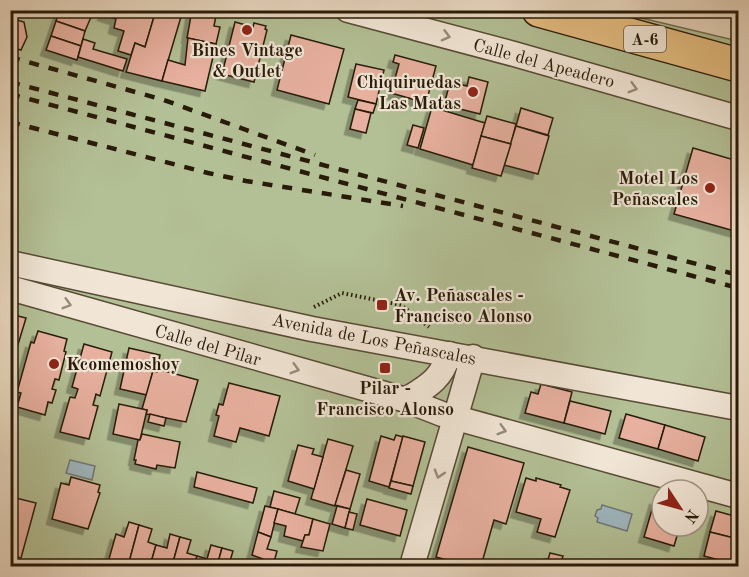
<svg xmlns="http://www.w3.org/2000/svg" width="749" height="577" font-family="'Old Standard TT',serif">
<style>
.green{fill:#b3bf95;stroke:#6e6d4e;stroke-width:1.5;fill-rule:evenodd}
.water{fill:#9eb6be;stroke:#6f7875;stroke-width:1.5}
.building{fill:#e7b09f;stroke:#281b08;stroke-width:1.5;filter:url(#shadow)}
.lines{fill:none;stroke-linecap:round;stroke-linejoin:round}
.minor-casing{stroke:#584a36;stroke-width:27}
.highway-casing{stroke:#281b08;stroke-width:36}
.path{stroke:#281b08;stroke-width:4;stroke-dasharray:1.5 3;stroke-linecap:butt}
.minor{stroke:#f1e6d6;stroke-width:24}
.highway{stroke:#e4bc80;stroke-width:33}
.rail{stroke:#281b08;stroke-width:4.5;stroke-dasharray:10 10;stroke-linecap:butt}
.oneway{stroke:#978b79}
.poi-dot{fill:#8f2418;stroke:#f1e6d6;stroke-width:2}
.labels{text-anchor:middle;stroke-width:4.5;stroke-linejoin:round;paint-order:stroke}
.shield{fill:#f1e6d6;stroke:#645846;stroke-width:1.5}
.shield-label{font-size:16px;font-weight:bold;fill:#281b08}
.poi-label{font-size:18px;font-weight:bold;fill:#281b08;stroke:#f1e6d6}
.street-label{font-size:18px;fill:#281b08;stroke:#f1e6d6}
</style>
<defs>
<filter id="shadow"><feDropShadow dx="-5.5" dy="5.5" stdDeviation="0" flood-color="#0004"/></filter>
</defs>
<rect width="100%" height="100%" fill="#e9d8c0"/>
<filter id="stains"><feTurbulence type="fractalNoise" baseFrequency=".00333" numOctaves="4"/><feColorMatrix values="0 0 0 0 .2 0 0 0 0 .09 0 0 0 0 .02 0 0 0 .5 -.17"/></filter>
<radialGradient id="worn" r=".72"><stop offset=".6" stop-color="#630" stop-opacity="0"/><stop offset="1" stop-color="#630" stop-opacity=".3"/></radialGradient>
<path class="green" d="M 608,10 L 738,41 L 738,566 L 11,566 L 10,11 ZM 662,490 L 698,490 L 698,526 L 662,526 Z"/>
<g class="water">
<path d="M 70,460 L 95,466 L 92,480 L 66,473 Z"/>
<path d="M 602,505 L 632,514 L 627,531 L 597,522 L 598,518 L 595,516 L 597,510 L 601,509 Z"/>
</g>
<g class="building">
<path d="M 60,10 L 72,10 L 91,17 L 85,31 L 56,21 Z"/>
<path d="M 105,10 L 156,10 L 145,47 L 135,43 L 131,55 L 118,51 L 124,31 L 114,28 L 116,19 L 103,15 Z"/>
<path d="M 156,10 L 183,10 L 162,81 L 126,72 L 135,43 L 145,47 Z"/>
<path d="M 192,10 L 217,10 L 214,26 L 220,27 L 216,44 L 187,38 Z"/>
<path d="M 10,18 L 24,22 L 27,37 L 21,50 L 10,47 Z"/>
<path d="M 56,21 L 85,31 L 81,46 L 51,36 Z"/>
<path d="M 235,22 L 253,27 L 254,23 L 266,26 L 265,29 L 267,30 L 254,82 L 222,74 Z"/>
<path d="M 291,35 L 344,49 L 329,104 L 277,90 Z"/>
<path d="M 51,36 L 81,46 L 77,60 L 46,50 Z"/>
<path d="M 188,38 L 216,44 L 205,91 L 162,81 L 168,60 L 185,65 Z"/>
<path d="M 83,39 L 95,43 L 93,49 L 127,59 L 123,71 L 78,57 Z"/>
<path d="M 395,55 L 436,66 L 426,103 L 391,93 L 399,64 L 393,62 Z"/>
<path d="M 356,64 L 384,70 L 376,104 L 348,97 Z"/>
<path d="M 469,77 L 488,82 L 480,114 L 444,105 L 450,82 L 467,86 Z"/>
<path d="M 358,100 L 376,104 L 373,113 L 355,109 Z"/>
<path d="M 432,107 L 485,123 L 473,165 L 420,149 Z"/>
<path d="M 521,108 L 553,118 L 548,135 L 516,126 Z"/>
<path d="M 355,109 L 371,113 L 366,133 L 350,129 Z"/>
<path d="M 487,116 L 516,124 L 511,144 L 481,136 Z"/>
<path d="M 413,125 L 424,128 L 418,148 L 407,145 Z"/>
<path d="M 516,126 L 549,136 L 538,174 L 504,165 Z"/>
<path d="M 481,136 L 511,144 L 501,176 L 472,168 Z"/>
<path d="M 693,148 L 738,161 L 738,232 L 674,214 Z"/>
<path d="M 10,314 L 26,318 L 10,371 Z"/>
<path d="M 38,331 L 67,339 L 64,351 L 66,352 L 59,380 L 55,379 L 52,389 L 56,390 L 52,403 L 48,402 L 45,415 L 17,407 L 21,393 L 17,392 L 31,342 L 34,343 Z"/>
<path d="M 84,344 L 112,352 L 100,396 L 96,394 L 93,405 L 98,406 L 89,439 L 60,432 L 70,397 L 75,398 L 78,389 L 72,387 Z"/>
<path d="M 129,348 L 160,355 L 157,372 L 153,371 L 147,395 L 120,389 Z"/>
<path d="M 157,369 L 198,380 L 186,422 L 146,414 L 147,410 L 142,409 L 153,371 L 157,372 Z"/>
<path d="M 229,383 L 280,396 L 269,436 L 240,428 L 236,442 L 214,436 L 219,416 L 216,415 L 219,404 L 223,405 Z"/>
<path d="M 541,384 L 572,392 L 564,423 L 525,413 L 531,392 L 538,394 Z"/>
<path d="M 570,401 L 611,411 L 605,434 L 564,423 Z"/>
<path d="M 119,404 L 147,410 L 140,440 L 113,434 Z"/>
<path d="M 150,414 L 166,418 L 164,426 L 148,422 Z"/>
<path d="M 626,414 L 665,425 L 658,449 L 619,438 Z"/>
<path d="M 665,425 L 705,437 L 698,461 L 658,449 Z"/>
<path d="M 142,434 L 180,442 L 175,468 L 157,465 L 156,469 L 135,464 L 136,460 L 134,460 L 138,440 L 140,440 Z"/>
<path d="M 396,435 L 403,437 L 389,487 L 369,481 L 381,436 L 394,440 Z"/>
<path d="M 403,436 L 425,442 L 413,486 L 391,481 Z"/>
<path d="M 328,439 L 353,446 L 335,506 L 311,499 Z"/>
<path d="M 298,445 L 314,449 L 312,454 L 323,457 L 314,489 L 288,481 Z"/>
<path d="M 468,447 L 524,463 L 506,524 L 494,520 L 481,566 L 469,566 L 436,557 Z"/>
<path d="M 346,470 L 360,474 L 350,509 L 335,505 Z"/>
<path d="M 197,472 L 257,488 L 253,503 L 194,487 Z"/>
<path d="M 71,477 L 100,485 L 98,492 L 100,493 L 88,529 L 52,519 L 61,483 L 69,485 Z"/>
<path d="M 526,478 L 536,481 L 536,478 L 561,485 L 560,487 L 570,490 L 555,537 L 537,532 L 541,519 L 516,512 Z"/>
<path d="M 391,481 L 413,486 L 411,494 L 389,488 Z"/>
<path d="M 274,491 L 300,498 L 295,514 L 270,507 Z"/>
<path d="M 16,498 L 36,503 L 21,558 L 10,555 L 10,517 Z"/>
<path d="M 367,499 L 407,510 L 400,536 L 360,525 Z"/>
<path d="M 655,499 L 662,501 L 662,526 L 680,526 L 674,546 L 644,537 Z"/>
<path d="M 265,506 L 278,509 L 271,537 L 258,532 Z"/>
<path d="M 337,506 L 350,509 L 345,528 L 332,524 Z"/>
<path d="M 278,509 L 313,519 L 309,535 L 305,535 L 303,541 L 284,536 L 286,526 L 274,523 Z"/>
<path d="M 716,511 L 738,517 L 738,539 L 710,532 Z"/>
<path d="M 349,512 L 357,514 L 353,530 L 345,528 Z"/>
<path d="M 313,519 L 330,524 L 323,551 L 301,547 L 305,535 L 309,535 Z"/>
<path d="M 129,522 L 139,525 L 128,566 L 107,566 L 116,534 L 124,537 Z"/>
<path d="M 139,525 L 152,529 L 148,542 L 156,545 L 150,566 L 128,566 Z"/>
<path d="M 258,532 L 271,537 L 267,549 L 277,551 L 273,566 L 261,566 L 263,559 L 252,555 Z"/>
<path d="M 710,532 L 738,539 L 738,565 L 704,556 Z"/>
<path d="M 170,534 L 180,537 L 172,566 L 150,566 L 156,545 L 167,548 Z"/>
<path d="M 180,537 L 191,540 L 187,553 L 197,556 L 194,566 L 172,566 Z"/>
<path d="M 211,545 L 222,548 L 217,566 L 194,566 L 197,556 L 207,559 Z"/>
<path d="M 222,548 L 233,551 L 229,564 L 236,566 L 217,566 Z"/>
<path d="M 550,553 L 563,556 L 560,566 L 546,566 Z"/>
</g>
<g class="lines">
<g class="minor-casing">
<g id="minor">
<path d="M 348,10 L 514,54 L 738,118"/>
<path d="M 10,263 L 312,329 L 738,408"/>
<path d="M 10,288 L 406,400 L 442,414 L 738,496"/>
<path d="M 406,400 C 428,386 441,380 449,354"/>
<path d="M 412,566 L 473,357"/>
</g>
</g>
<g class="highway-casing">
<path id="highway" d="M 539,10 L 738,65"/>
</g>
<path class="path" d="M 314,307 L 342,293 L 401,305 L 429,327"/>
<use href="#minor" class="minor"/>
<use href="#highway" class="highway"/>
<g class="rail">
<path d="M 10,57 L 164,100 L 315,155"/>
<path d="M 10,82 L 738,275"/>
<path d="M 10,94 L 738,288"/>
<path d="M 10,122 L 208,173 L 246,181 L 403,206"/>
</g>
</g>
<defs><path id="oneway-chevron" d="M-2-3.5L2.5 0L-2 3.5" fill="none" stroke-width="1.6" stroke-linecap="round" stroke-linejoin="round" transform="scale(1.5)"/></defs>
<g class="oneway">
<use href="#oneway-chevron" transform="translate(446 36) rotate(15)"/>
<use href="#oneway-chevron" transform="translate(633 88) rotate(16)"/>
<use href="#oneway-chevron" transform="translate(67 304) rotate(16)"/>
<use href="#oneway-chevron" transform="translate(295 369) rotate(16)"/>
<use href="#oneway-chevron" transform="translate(502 430) rotate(16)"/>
<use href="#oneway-chevron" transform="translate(439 474) rotate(107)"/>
</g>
<g class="poi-dot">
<circle cx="247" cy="30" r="6"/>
<circle cx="473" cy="92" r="6"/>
<circle cx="710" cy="188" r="6"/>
<rect x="376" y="299" width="12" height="12" rx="3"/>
<circle cx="54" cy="364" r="6"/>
<rect x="379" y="362" width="12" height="12" rx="3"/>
</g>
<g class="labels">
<rect class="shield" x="624" y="26" width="42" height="26" rx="4.5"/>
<g class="shield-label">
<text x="645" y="45">A-6</text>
</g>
<g class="poi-label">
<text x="247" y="56">Bines Vintage<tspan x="247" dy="21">&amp; Outlet</tspan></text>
<text x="461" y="88" text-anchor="end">Chiquiruedas<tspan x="461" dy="21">Las Matas</tspan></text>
<text x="698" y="184" text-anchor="end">Motel Los<tspan x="698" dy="21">Peñascales</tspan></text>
<text x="394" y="301" text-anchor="start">Av. Peñascales -<tspan x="394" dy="21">Francisco Alonso</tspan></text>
<text x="66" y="370" text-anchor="start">Kcomemoshoy</text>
<text x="385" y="394">Pilar -<tspan x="385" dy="21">Francisco Alonso</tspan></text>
</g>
<g class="street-label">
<text transform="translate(544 63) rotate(15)" y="6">Calle del Apeadero</text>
<text transform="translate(374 339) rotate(11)" y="6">Avenida de Los Peñascales</text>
<text transform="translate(208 345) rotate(16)" y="6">Calle del Pilar</text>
</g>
</g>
<rect width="749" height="577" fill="none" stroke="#e9d8c0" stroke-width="36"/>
<rect x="12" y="12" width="725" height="553" fill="none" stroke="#281b08" stroke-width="3"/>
<rect x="18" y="18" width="713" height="541" fill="none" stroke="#281b08" stroke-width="1.5"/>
<g transform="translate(680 508) rotate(126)"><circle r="28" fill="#f1e6d6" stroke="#a19584" stroke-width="1.5"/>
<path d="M0-4.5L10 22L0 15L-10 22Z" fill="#8f2418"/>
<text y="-9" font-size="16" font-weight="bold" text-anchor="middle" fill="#281b08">N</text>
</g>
<rect width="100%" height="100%" filter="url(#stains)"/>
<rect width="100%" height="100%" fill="url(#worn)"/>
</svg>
